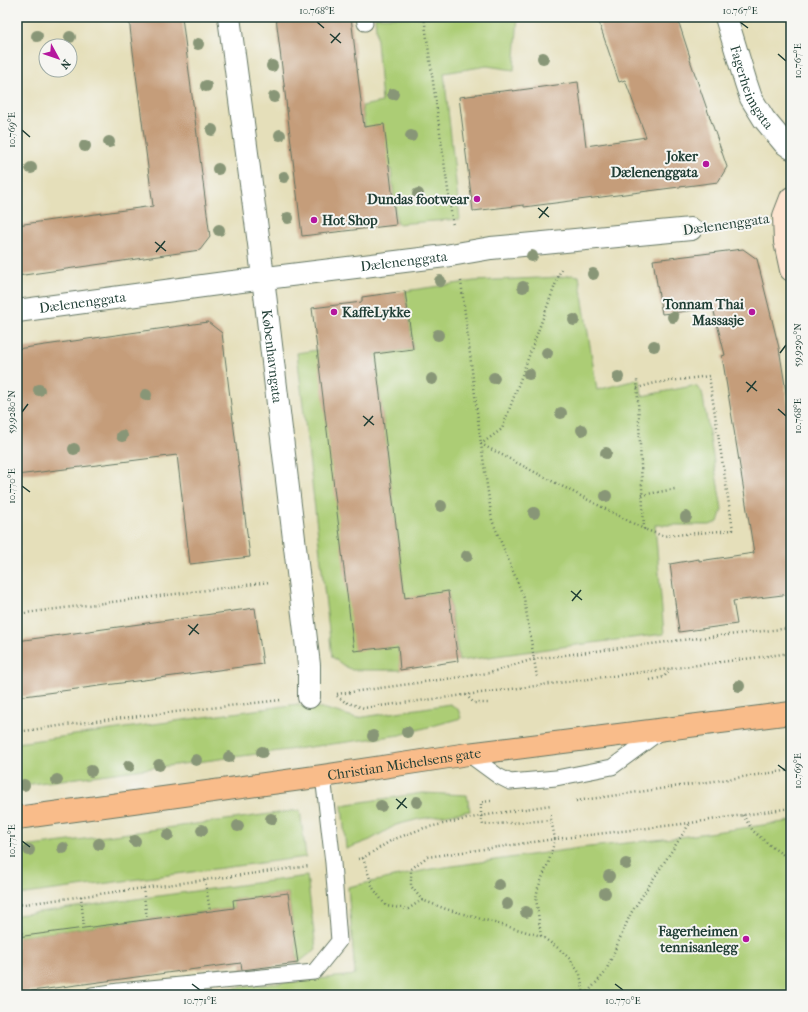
<svg xmlns="http://www.w3.org/2000/svg" width="808" height="1012" font-family="'IM FELL French Canon',serif">
<style>
.green{fill:#accd75;stroke:#668554}
.building{fill:#c59d7a}
.lines{fill:none;stroke-linecap:round;stroke-linejoin:round}
.lane-casing{stroke:#647663;stroke-width:17}
.street-casing{stroke:#647663;stroke-width:24}
.secondary-casing{stroke:#647663;stroke-width:24}
.primary-casing{stroke:#647663;stroke-width:24}
.path{stroke:#647663;stroke-width:2.5;stroke-dasharray:1 3;stroke-linecap:butt}
.lane{stroke:#fff;stroke-width:15}
.street{stroke:#fff;stroke-width:22}
.secondary{stroke:#fde4d0;stroke-width:22}
.primary{stroke:#f9bc8a;stroke-width:22}
.tree{fill:#889677}
.ticks{fill:none;stroke:#1f3d34;stroke-width:1.5}
.poi-dot{fill:#b5179e;stroke:#f6f6f2;stroke-width:1.5}
.labels{text-anchor:middle;stroke-width:4;stroke-linejoin:round;paint-order:stroke}
.street-label{font-size:14px;fill:#1f3d34;stroke:#f6f6f2}
.poi-label{font-size:14px;font-weight:bold;fill:#1f3d34;stroke:#f6f6f2;text-anchor:end}
.neatline{fill:none;stroke:#1f3d34;stroke-width:1.5}
.ticks-label{font-size:10px;text-anchor:middle;fill:#1f3d34}
</style>
<rect width="100%" height="100%" fill="#f6f6f2"/>
<filter id="ink" filterUnits="userSpaceOnUse"><feTurbulence type="fractalNoise" baseFrequency=".025" numOctaves="2"/><feDisplacementMap in="SourceGraphic" scale="8" xChannelSelector="R" yChannelSelector="G"/><feConvolveMatrix kernelMatrix="1 2 1 2 8 2 1 2 1" color-interpolation-filters="sRGB"/></filter>
<filter id="wash" filterUnits="userSpaceOnUse"><feTurbulence type="fractalNoise" baseFrequency=".012" numOctaves="4" result="noise"/><feDisplacementMap in="SourceGraphic" scale="16" xChannelSelector="R" yChannelSelector="G"/><feGaussianBlur stdDeviation="0.9" result="paint"/><feColorMatrix in="noise" values="0 0 0 0 0 0 0 0 0 0 0 0 0 0 0 0 0 1.4 0 .05"/><feComposite in="paint" operator="in"/></filter>
<g filter="url(#wash)">
<rect width="100%" height="100%" fill="#e5dfba"/>
<g class="green">
<path d="M 375,17 L 518,17 L 514,70 L 487,66 L 444,73 L 460,219 L 397,224 L 391,169 L 371,171 L 362,106 L 382,102 Z"/>
<path d="M 572,275 L 579,276 L 597,390 L 640,379 L 642,396 L 692,386 L 697,387 L 702,392 L 722,509 L 718,522 L 710,525 L 655,525 L 664,634 L 576,645 L 459,661 L 448,592 L 418,596 L 405,600 L 375,354 L 413,349 L 405,291 L 474,281 L 561,277 Z"/>
<path d="M 317,350 L 398,646 L 401,670 L 352,670 L 343,665 L 332,657 L 297,353 Z"/>
<path d="M 298,704 L 326,709 L 357,718 L 450,704 L 458,709 L 461,718 L 400,735 L 17,786 L 17,743 Z"/>
<path d="M 422,793 L 467,795 L 470,811 L 419,819 L 396,825 L 370,840 L 346,849 L 342,805 Z"/>
<path d="M 300,810 L 306,857 L 17,895 L 17,848 Z"/>
<path d="M 791,821 L 791,995 L 166,995 L 355,975 L 348,887 L 431,869 L 580,848 L 673,838 Z"/>
<path d="M 307,876 L 316,949 L 298,963 L 288,893 L 233,900 L 234,908 L 17,937 L 17,915 Z"/>
</g>
<g id="blocks">
<g class="building">
<path d="M 129,17 L 182,17 L 210,237 L 200,250 L 17,276 L 17,225 L 153,206 L 131,36 Z"/>
<path d="M 276,17 L 351,17 L 364,127 L 384,124 L 396,225 L 302,236 Z"/>
<path d="M 597,17 L 677,17 L 690,57 L 689,57 L 727,167 L 718,182 L 524,207 L 524,205 L 473,211 L 459,97 L 476,95 L 476,94 L 512,90 L 513,91 L 578,82 L 586,146 L 646,137 L 625,80 L 619,82 Z"/>
<path d="M 743,249 L 757,259 L 779,348 L 791,423 L 791,594 L 733,601 L 737,624 L 679,632 L 670,564 L 699,559 L 699,561 L 754,553 L 722,356 L 725,355 L 713,308 L 662,314 L 653,260 Z"/>
<path d="M 405,291 L 413,349 L 375,354 L 405,598 L 448,591 L 458,661 L 400,670 L 398,646 L 354,651 L 312,308 L 362,302 L 362,297 Z"/>
<path d="M 208,322 L 222,333 L 250,557 L 190,564 L 177,455 L 17,475 L 17,349 Z"/>
<path d="M 255,608 L 263,664 L 17,697 L 17,641 Z"/>
<path d="M 288,893 L 298,963 L 242,970 L 241,963 L 17,993 L 17,937 L 234,908 L 233,900 Z"/>
</g>
</g>
</g>
<g filter="url(#ink)">
<use href="#blocks" fill-opacity="0" stroke="#647663" stroke-width="1"/>
<g class="lines">
<g class="lane-casing">
<g id="lane">
<path d="M 364,17 L 365,23"/>
<path d="M 468,754 L 498,776 L 510,782 L 556,778 L 612,767 L 661,731"/>
<path d="M 92,995 L 119,991 L 314,972 L 339,941 L 333,863 L 323,776"/>
</g>
</g>
<g class="street-casing">
<g id="street">
<path id="s1" d="M 229,17 L 259,244 L 309,665 L 309,697"/>
<path id="s2" d="M 726,17 L 746,83 L 751,98 L 764,119 L 784,143 L 791,148"/>
<path id="s3" d="M 17,311 L 225,283 L 445,256 L 491,248 L 691,229"/>
</g>
</g>
<g class="secondary-casing">
<path id="secondary" d="M 791,198 L 784,216 L 785,242 L 791,270"/>
</g>
<g class="primary-casing">
<g id="primary">
<path id="s4" d="M 17,818 L 323,776 L 468,754 L 791,713"/>
</g>
</g>
<g class="path">
<path d="M 424,17 L 453,226"/>
<path d="M 717,225 L 756,220"/>
<path d="M 561,269 L 502,429 L 481,444 L 644,529 L 637,380"/>
<path d="M 461,281 L 481,444 L 492,520 L 524,598 L 534,659 L 537,677"/>
<path d="M 637,388 L 655,383 L 709,376 L 733,530 L 663,536 L 644,529"/>
<path d="M 642,495 L 675,489"/>
<path d="M 17,614 L 270,582"/>
<path d="M 650,680 L 664,677 L 670,669"/>
<path d="M 337,694 L 489,673 L 534,659 L 682,640 L 791,628"/>
<path d="M 466,695 L 474,703 L 489,703"/>
<path d="M 337,696 L 345,702 L 364,708 L 791,653"/>
<path d="M 17,732 L 87,722 L 281,700"/>
<path d="M 491,801 L 481,802 L 481,816 L 483,825 L 551,820"/>
<path d="M 576,801 L 791,770"/>
<path d="M 743,815 L 753,831 L 772,847 L 791,860"/>
<path d="M 363,858 L 373,888 L 386,906 L 408,909 L 422,900"/>
<path d="M 358,859 L 363,858 L 392,840 L 424,828 L 481,816 L 551,805"/>
<path d="M 205,880 L 210,911"/>
<path d="M 143,888 L 147,919"/>
<path d="M 81,896 L 84,928"/>
<path d="M 17,905 L 309,866"/>
<path d="M 18,905 L 22,936"/>
<path d="M 541,936 L 536,898 L 538,888 L 549,861 L 555,839 L 550,814"/>
<path d="M 584,995 L 580,974 L 570,959 L 558,948 L 541,936 L 446,909 L 422,900 L 411,886 L 411,869 L 427,857 L 555,839 L 690,823 L 791,808"/>
<path d="M 585,995 L 605,973 L 631,913 L 690,823"/>
</g>
<use href="#lane" class="lane"/>
<use href="#street" class="street"/>
<use href="#secondary" class="secondary"/>
<use href="#primary" class="primary"/>
</g>
<g class="tree">
<circle cx="37" cy="36" r="6"/>
<circle cx="70" cy="37" r="6"/>
<circle cx="198" cy="44" r="6"/>
<circle cx="543" cy="58" r="6"/>
<circle cx="272" cy="66" r="6"/>
<circle cx="206" cy="86" r="6"/>
<circle cx="393" cy="94" r="6"/>
<circle cx="274" cy="97" r="6"/>
<circle cx="212" cy="130" r="6"/>
<circle cx="280" cy="135" r="6"/>
<circle cx="411" cy="136" r="6"/>
<circle cx="109" cy="142" r="6"/>
<circle cx="85" cy="146" r="6"/>
<circle cx="31" cy="168" r="6"/>
<circle cx="218" cy="169" r="6"/>
<circle cx="284" cy="177" r="6"/>
<circle cx="418" cy="194" r="6"/>
<circle cx="288" cy="218" r="6"/>
<circle cx="219" cy="230" r="6"/>
<circle cx="532" cy="256" r="6"/>
<circle cx="593" cy="274" r="6"/>
<circle cx="440" cy="281" r="6"/>
<circle cx="523" cy="287" r="6"/>
<circle cx="673" cy="317" r="6"/>
<circle cx="574" cy="320" r="6"/>
<circle cx="438" cy="335" r="6"/>
<circle cx="654" cy="346" r="6"/>
<circle cx="547" cy="353" r="6"/>
<circle cx="529" cy="374" r="6"/>
<circle cx="618" cy="377" r="6"/>
<circle cx="494" cy="378" r="6"/>
<circle cx="432" cy="379" r="6"/>
<circle cx="39" cy="390" r="6"/>
<circle cx="146" cy="395" r="6"/>
<circle cx="561" cy="413" r="6"/>
<circle cx="582" cy="430" r="6"/>
<circle cx="122" cy="436" r="6"/>
<circle cx="74" cy="449" r="6"/>
<circle cx="606" cy="453" r="6"/>
<circle cx="606" cy="496" r="6"/>
<circle cx="441" cy="506" r="6"/>
<circle cx="534" cy="513" r="6"/>
<circle cx="686" cy="517" r="6"/>
<circle cx="467" cy="556" r="6"/>
<circle cx="739" cy="686" r="6"/>
<circle cx="407" cy="732" r="6"/>
<circle cx="373" cy="736" r="6"/>
<circle cx="262" cy="752" r="6"/>
<circle cx="229" cy="757" r="6"/>
<circle cx="196" cy="760" r="6"/>
<circle cx="159" cy="765" r="6"/>
<circle cx="129" cy="766" r="6"/>
<circle cx="91" cy="771" r="6"/>
<circle cx="57" cy="780" r="6"/>
<circle cx="24" cy="785" r="6"/>
<circle cx="417" cy="802" r="6"/>
<circle cx="381" cy="806" r="6"/>
<circle cx="271" cy="819" r="6"/>
<circle cx="238" cy="826" r="6"/>
<circle cx="202" cy="830" r="6"/>
<circle cx="168" cy="835" r="6"/>
<circle cx="135" cy="841" r="6"/>
<circle cx="99" cy="844" r="6"/>
<circle cx="63" cy="848" r="6"/>
<circle cx="29" cy="850" r="6"/>
<circle cx="626" cy="864" r="6"/>
<circle cx="609" cy="876" r="6"/>
<circle cx="499" cy="885" r="6"/>
<circle cx="605" cy="893" r="6"/>
<circle cx="507" cy="904" r="6"/>
<circle cx="526" cy="912" r="6"/>
</g>
</g>
<path class="ticks" d="M 317,22 L 324,28M 740,22 L 748,28M 330,34 L 341,43M 331,43 L 340,33M 778,54 L 786,61M 22,130 L 30,137M 538,208 L 549,217M 539,218 L 548,207M 155,242 L 166,251M 156,252 L 165,241M 780,353 L 786,345M 746,382 L 757,391M 747,392 L 756,381M 778,409 L 786,416M 22,412 L 28,404M 363,416 L 374,425M 364,426 L 373,416M 22,486 L 30,492M 571,591 L 582,600M 572,601 L 581,590M 188,625 L 199,634M 189,635 L 198,624M 778,765 L 786,771M 396,799 L 407,808M 397,809 L 406,798M 22,841 L 30,847M 192,984 L 200,990M 615,984 L 623,990"/>
<g class="poi-dot">
<circle cx="706" cy="164" r="4"/>
<circle cx="477" cy="199" r="4"/>
<circle cx="314" cy="220" r="4"/>
<circle cx="334" cy="312" r="4"/>
<circle cx="752" cy="312" r="4"/>
<circle cx="746" cy="939" r="4"/>
</g>
<g class="labels">
<g class="street-label">
<text dy="5" stroke="none"><textPath href="#s2" startOffset="75">Fagerheimgata</textPath></text>
<text transform="translate(726 224) rotate(-8)" y="5">Dælenenggata</text>
<text dy="5" stroke="none"><textPath href="#s3" startOffset="390">Dælenenggata</textPath></text>
<text dy="5" stroke="none"><textPath href="#s3" startOffset="66">Dælenenggata</textPath></text>
<text dy="5" stroke="none"><textPath href="#s1" startOffset="342">Københavngata</textPath></text>
<text dy="5" stroke="none"><textPath href="#s4" startOffset="391">Christian Michelsens gate</textPath></text>
</g>
<g class="poi-label">
<text x="698" y="161">Joker<tspan x="698" dy="16">Dælenenggata</tspan></text>
<text x="469" y="204">Dundas footwear</text>
<text x="322" y="225" text-anchor="start">Hot Shop</text>
<text x="744" y="309">Tonnam Thai<tspan x="744" dy="16">Massasje</tspan></text>
<text x="342" y="317" text-anchor="start">KaffeLykke</text>
<text x="738" y="936">Fagerheimen<tspan x="738" dy="16">tennisanlegg</tspan></text>
</g>
</g>
<rect width="808" height="1012" fill="none" stroke="#f6f6f2" stroke-width="44"/>
<g transform="translate(58 58) rotate(130)"><circle r="19" fill="#f6f6f2" stroke="#a0aca6"/>
<path d="M0-3L7 15L0 10L-7 15Z" fill="#b5179e"/>
<text y="-6" font-size="11" font-weight="bold" text-anchor="middle" fill="#1f3d34">N</text>
</g>
<rect x="22" y="22" width="764" height="968" class="neatline"/>
<g class="ticks-label">
<text x="317" y="14">10.768°E</text>
<text x="740" y="14">10.767°E</text>
<text transform="translate(797 61) rotate(-90)" y="4">10.767°E</text>
<text transform="translate(11 130) rotate(-90)" y="4">10.769°E</text>
<text transform="translate(797 345) rotate(-90)" y="4">59.9290°N</text>
<text transform="translate(11 412) rotate(-90)" y="4">59.9280°N</text>
<text transform="translate(797 416) rotate(-90)" y="4">10.768°E</text>
<text transform="translate(11 486) rotate(-90)" y="4">10.770°E</text>
<text transform="translate(797 771) rotate(-90)" y="4">10.769°E</text>
<text transform="translate(11 841) rotate(-90)" y="4">10.771°E</text>
<text x="200" y="1004">10.771°E</text>
<text x="623" y="1004">10.770°E</text>
</g>
</svg>
